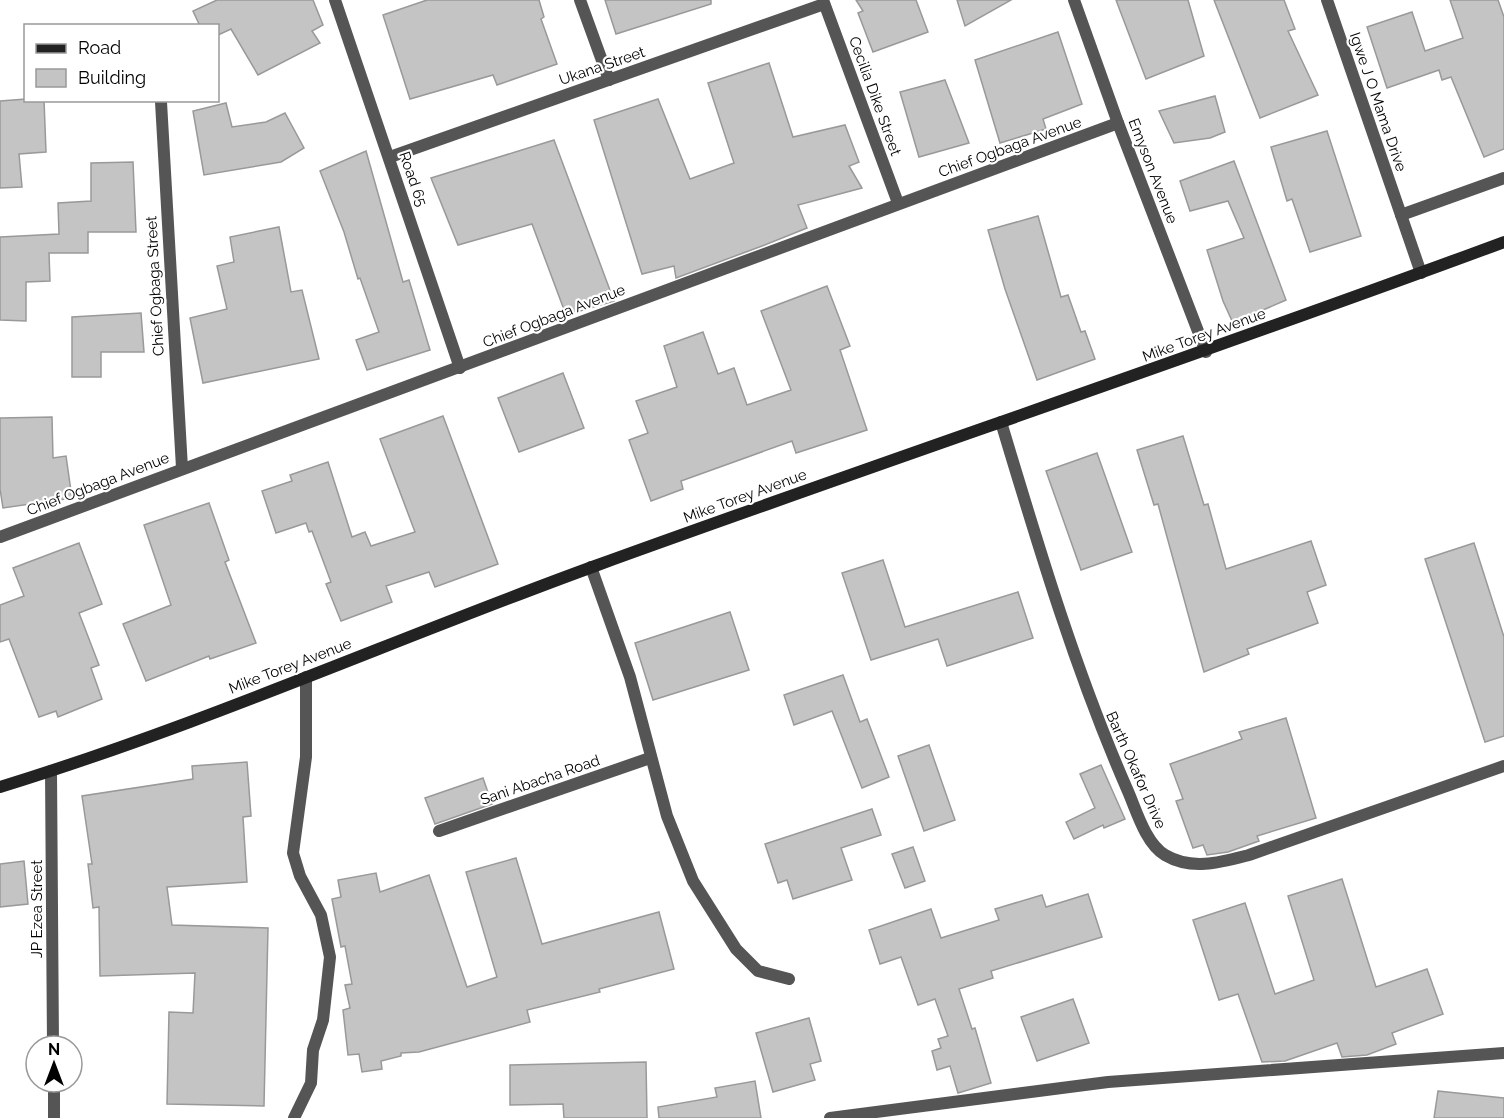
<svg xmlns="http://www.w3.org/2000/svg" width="1504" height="1118" font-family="Raleway,sans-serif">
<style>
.building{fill:#c4c4c4;stroke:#999;stroke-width:1.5}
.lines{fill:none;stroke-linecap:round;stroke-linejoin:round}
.street{stroke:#555;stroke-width:12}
.secondary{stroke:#222;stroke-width:12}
.labels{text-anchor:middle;stroke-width:4.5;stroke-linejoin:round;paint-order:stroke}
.street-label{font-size:15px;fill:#000;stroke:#fff}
</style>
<rect width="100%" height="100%" fill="#fff"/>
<g class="building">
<path d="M 217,0 L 313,0 L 323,25 L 312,31 L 320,43 L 258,75 L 231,29 L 218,35 L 218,26 L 200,26 L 193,11 Z"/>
<path d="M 427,0 L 539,0 L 544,17 L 541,19 L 557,64 L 497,85 L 493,75 L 410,99 L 383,15 Z"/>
<path d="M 605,0 L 711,0 L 711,4 L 616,34 Z"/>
<path d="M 856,0 L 916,0 L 928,32 L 873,52 L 858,13 L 863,11 Z"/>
<path d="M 957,0 L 1011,0 L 965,26 Z"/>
<path d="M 1116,0 L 1188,0 L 1204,56 L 1146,79 Z"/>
<path d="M 1214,0 L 1284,0 L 1295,29 L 1288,31 L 1318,95 L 1260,118 Z"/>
<path d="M 1450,0 L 1498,0 L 1504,17 L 1504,149 L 1484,157 L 1451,77 L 1442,80 L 1439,70 L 1387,88 L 1367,27 L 1412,12 L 1425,51 L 1463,38 Z"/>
<path d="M 1058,32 L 1082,104 L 1043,119 L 1046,129 L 1000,143 L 975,60 Z"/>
<path d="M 769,63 L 793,137 L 845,125 L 859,162 L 849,166 L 862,188 L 798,205 L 807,228 L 762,246 L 676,278 L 674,266 L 642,274 L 594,120 L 658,99 L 690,179 L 734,163 L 708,83 Z"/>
<path d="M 945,80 L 969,143 L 919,157 L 900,92 Z"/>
<path d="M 1215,96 L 1225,132 L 1210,138 L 1174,143 L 1159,111 Z"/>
<path d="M 26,99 L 44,100 L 46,152 L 19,154 L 22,187 L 0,188 L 0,101 Z"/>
<path d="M 226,103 L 232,127 L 266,122 L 285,113 L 304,148 L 281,162 L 204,175 L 193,111 Z"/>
<path d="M 1327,131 L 1361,236 L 1310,252 L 1292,199 L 1287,201 L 1271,147 Z"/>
<path d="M 554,140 L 614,301 L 566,315 L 532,224 L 458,245 L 431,178 Z"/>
<path d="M 366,151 L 403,282 L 409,280 L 430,350 L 367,370 L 356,340 L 379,332 L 360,278 L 358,279 L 344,232 L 320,171 Z"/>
<path d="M 1234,161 L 1286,300 L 1233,323 L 1223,301 L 1207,250 L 1244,238 L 1228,201 L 1190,211 L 1180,181 Z"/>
<path d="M 133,162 L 136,232 L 88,232 L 88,253 L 49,253 L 50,281 L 26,282 L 26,321 L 0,320 L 0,237 L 59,234 L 58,203 L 91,201 L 91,163 Z"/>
<path d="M 1038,216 L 1061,297 L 1068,295 L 1081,332 L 1085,331 L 1095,359 L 1037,380 L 1005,289 L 988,230 Z"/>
<path d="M 279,227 L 291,292 L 302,290 L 319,359 L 203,383 L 190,318 L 227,309 L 217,266 L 234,262 L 230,237 Z"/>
<path d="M 827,286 L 850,346 L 840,350 L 867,430 L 796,453 L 792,441 L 681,481 L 683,489 L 651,501 L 629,440 L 648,433 L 636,401 L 677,387 L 664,346 L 703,332 L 718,374 L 734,368 L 747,405 L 791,390 L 761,311 Z"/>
<path d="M 141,313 L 144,352 L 101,352 L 101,377 L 72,377 L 72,317 Z"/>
<path d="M 563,373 L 584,428 L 519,452 L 498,398 Z"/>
<path d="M 443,416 L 498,564 L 435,587 L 429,572 L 386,586 L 392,602 L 341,621 L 326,584 L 331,582 L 312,531 L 309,532 L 306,523 L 276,533 L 262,491 L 292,481 L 290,475 L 328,462 L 352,537 L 365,532 L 371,546 L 415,532 L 380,439 Z"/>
<path d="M 52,417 L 53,458 L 66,456 L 72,498 L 3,508 L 0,489 L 0,418 Z"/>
<path d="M 1183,436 L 1204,505 L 1208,504 L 1226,569 L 1311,541 L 1326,585 L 1307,592 L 1318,623 L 1247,649 L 1249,654 L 1204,672 L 1158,504 L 1154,505 L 1137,450 Z"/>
<path d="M 1097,453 L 1132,552 L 1081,570 L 1046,471 Z"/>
<path d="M 209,503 L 229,560 L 225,562 L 256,643 L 210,659 L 209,656 L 146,681 L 123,624 L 171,605 L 144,525 Z"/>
<path d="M 79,543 L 102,604 L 79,613 L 99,665 L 91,668 L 102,699 L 58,717 L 56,711 L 39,717 L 9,639 L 0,642 L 0,605 L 24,596 L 13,568 Z"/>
<path d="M 1474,543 L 1504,637 L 1504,736 L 1485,742 L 1425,559 Z"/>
<path d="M 883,560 L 905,627 L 1018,592 L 1033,638 L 947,666 L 938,639 L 871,660 L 842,573 Z"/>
<path d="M 730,612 L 749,670 L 653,700 L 635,643 Z"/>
<path d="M 843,675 L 860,722 L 867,719 L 889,777 L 862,788 L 832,711 L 794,725 L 784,695 Z"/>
<path d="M 1286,718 L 1316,818 L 1257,836 L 1259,841 L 1228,852 L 1207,855 L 1203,845 L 1193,848 L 1176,801 L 1183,799 L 1170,764 L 1242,739 L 1239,732 Z"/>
<path d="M 929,745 L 955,820 L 924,831 L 898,756 Z"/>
<path d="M 247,762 L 251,816 L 243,817 L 247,882 L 167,887 L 172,925 L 268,928 L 264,1106 L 167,1104 L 169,1012 L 193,1013 L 195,973 L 100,976 L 99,907 L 93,908 L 88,864 L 92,864 L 82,796 L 193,779 L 192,766 Z"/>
<path d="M 1101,765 L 1125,819 L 1104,828 L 1103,825 L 1074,839 L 1066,822 L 1095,808 L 1080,774 Z"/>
<path d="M 483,778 L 492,804 L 435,824 L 425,798 Z"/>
<path d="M 872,809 L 881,835 L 841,848 L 852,880 L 793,899 L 787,880 L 778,883 L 765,844 Z"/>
<path d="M 913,847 L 925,881 L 905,888 L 892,854 Z"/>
<path d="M 516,858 L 542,944 L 659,912 L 674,969 L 599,989 L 600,992 L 527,1010 L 530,1022 L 419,1052 L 401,1053 L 401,1056 L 381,1061 L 382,1069 L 362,1072 L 359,1054 L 348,1055 L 343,1010 L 350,1008 L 345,985 L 352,984 L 345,946 L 341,947 L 332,899 L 341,897 L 338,880 L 376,873 L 380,892 L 429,875 L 467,987 L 497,977 L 466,872 Z"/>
<path d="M 24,861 L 28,904 L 0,907 L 0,864 Z"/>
<path d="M 1342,879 L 1376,987 L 1427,969 L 1443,1014 L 1392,1033 L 1396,1044 L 1367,1055 L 1342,1057 L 1337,1043 L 1285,1061 L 1262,1062 L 1238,994 L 1219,1000 L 1193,920 L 1245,903 L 1275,994 L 1314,980 L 1288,896 Z"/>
<path d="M 1088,894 L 1102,937 L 991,971 L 993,978 L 959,989 L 972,1029 L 975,1028 L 991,1083 L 958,1093 L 950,1066 L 937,1070 L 932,1051 L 941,1048 L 938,1039 L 948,1036 L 935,999 L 918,1005 L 901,957 L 880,964 L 869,930 L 931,909 L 941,938 L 999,920 L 995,909 L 1042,895 L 1046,907 Z"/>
<path d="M 1073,999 L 1089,1043 L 1037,1061 L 1021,1017 Z"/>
<path d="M 809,1018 L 821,1061 L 810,1064 L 815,1080 L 773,1092 L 756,1033 Z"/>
<path d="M 646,1062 L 647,1118 L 564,1118 L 563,1104 L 510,1105 L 510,1065 Z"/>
<path d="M 755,1081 L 761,1118 L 659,1118 L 658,1107 L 717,1097 L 715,1088 Z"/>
<path d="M 1438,1091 L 1504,1098 L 1504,1118 L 1434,1118 Z"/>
</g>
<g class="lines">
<g class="street">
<path d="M 335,0 L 460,368"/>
<path d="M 580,0 L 609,80"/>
<path d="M 823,0 L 898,203"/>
<path d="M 1074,0 L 1118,123 L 1206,352"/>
<path d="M 1327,0 L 1421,273"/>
<path d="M 161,102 L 182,468"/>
<path d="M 390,157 L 824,4"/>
<path d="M 1401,215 L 1504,178"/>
<path d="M 1001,422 C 1038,545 1075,670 1127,789 C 1136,809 1145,843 1165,855 C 1192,871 1222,862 1249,855 L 1504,766"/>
<path d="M 0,537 L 1118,123"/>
<path d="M 591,567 L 630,677 L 667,816 L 693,881 L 736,949 L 758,971 L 789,979"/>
<path d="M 51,771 L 53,1046"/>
<path d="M 439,831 L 650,758"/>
<path d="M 54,1082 L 54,1118"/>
<path d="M 294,1118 L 311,1083 L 313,1050 L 323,1020 L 330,957 L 321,915 L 300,876 L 293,853 L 306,757 L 306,677"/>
<path d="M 830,1118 L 1108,1082 L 1504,1053"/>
</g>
<path class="secondary" d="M 0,787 C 202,725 397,638 595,566 C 898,456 1203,354 1504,242"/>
</g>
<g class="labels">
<g class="street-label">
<text transform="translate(602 66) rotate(-19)" y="5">Ukana Street</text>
<text transform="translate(875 96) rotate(70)" y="5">Cecilia Dike Street</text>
<text transform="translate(1378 102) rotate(71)" y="5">Igwe J O Mama Drive</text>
<text transform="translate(1010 147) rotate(-20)" y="5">Chief Ogbaga Avenue</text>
<text transform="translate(1153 171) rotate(69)" y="5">Emyson Avenue</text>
<text transform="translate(413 179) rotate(71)" y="5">Road 65</text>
<text transform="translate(155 286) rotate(-93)" y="5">Chief Ogbaga Street</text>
<text transform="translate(554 316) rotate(-21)" y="5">Chief Ogbaga Avenue</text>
<text transform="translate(1204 335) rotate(-20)" y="5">Mike Torey Avenue</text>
<text transform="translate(98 484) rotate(-21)" y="5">Chief Ogbaga Avenue</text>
<text transform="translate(745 496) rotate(-20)" y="5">Mike Torey Avenue</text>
<text transform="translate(290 666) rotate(-21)" y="5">Mike Torey Avenue</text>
<text transform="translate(1136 770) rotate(66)" y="5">Barth Okafor Drive</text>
<text transform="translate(540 780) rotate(-19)" y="5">Sani Abacha Road</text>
<text transform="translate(37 909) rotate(-90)" y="5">JP Ezea Street</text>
</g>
</g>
<rect x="24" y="24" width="195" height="78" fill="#ffffff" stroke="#999999" stroke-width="1.5"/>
<rect x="36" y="44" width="30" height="9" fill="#222222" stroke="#999999" stroke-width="1.5"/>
<text x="78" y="54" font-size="18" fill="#000000">Road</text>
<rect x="36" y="69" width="30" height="18" fill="#c4c4c4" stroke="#999999" stroke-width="1.5"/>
<text x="78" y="84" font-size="18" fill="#000000">Building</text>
<g transform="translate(54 1064)"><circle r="28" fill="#ffffff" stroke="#999999" stroke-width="1.5"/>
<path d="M0-4.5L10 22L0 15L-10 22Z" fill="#000000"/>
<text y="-9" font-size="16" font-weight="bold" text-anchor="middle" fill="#000000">N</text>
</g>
</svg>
